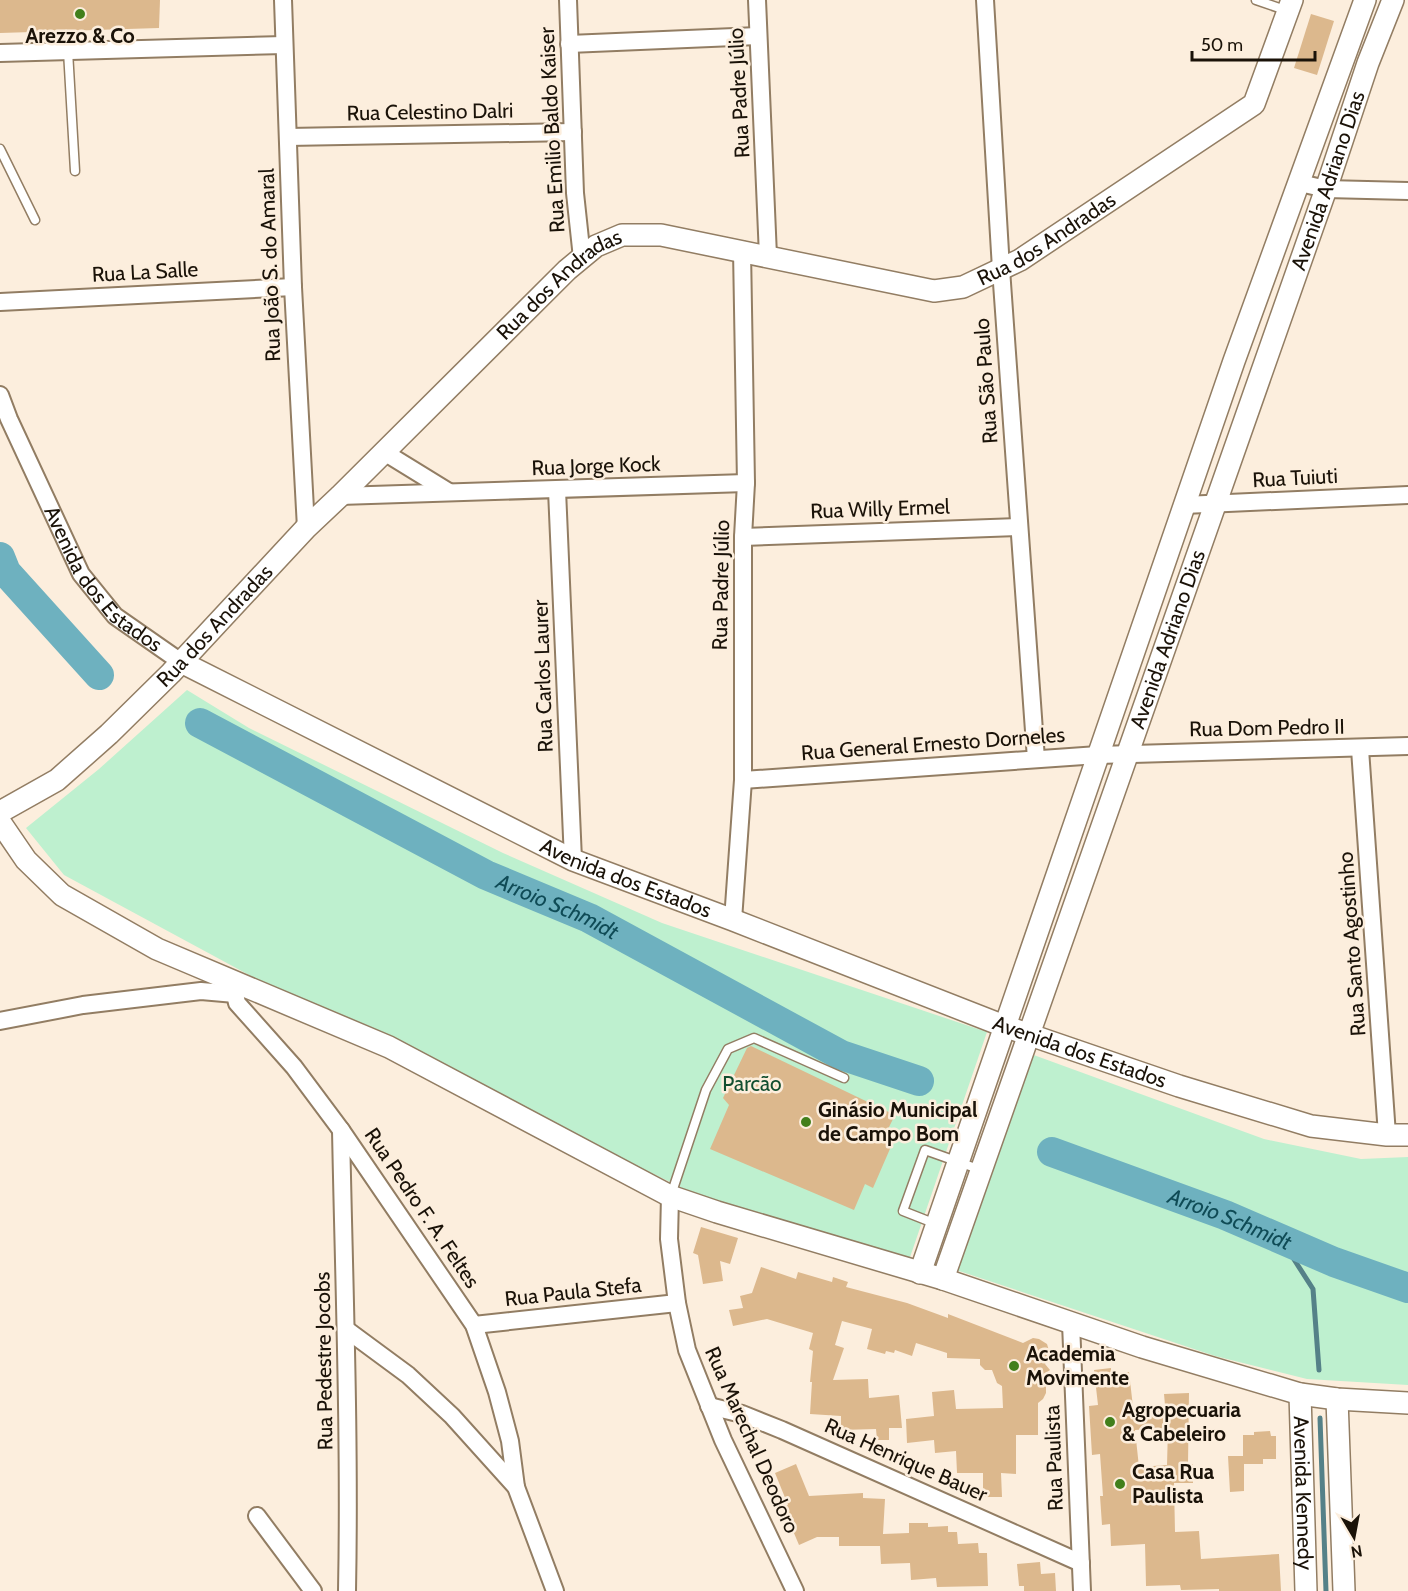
<svg xmlns="http://www.w3.org/2000/svg" width="1408" height="1591" font-family="Cabin,sans-serif">
<style>
.green{fill:#bef0cf}
.lines{fill:none;stroke-linecap:round;stroke-linejoin:round}
.stream{stroke:#558188;stroke-width:5}
.river{stroke:#6eb1bf;stroke-width:30}
.building{fill:#dcb88d;fill-rule:evenodd}
.service-casing{stroke:#927d63;stroke-width:11}
.minor-casing{stroke:#927d63;stroke-width:20}
.tertiary-casing{stroke:#927d63;stroke-width:24}
.service{stroke:#fff;stroke-width:8}
.minor{stroke:#fff;stroke-width:16}
.tertiary{stroke:#fff;stroke-width:21}
.poi-dot{fill:#427f1b;stroke:#fceedd;stroke-width:2}
.labels{text-anchor:middle;stroke-width:5;stroke-linejoin:round;paint-order:stroke}
.poi-label{font-size:21px;font-weight:bold;fill:#1a1208;stroke:#fceedd;text-anchor:start}
.street-label{font-size:21px;fill:#1a1208;stroke:#fceedd}
.park-label{font-size:21px;fill:#114e2f;stroke:#fceedd}
.water-label{font-size:22px;font-style:italic;fill:#0f4b56;stroke:#fceedd}
</style>
<rect width="100%" height="100%" fill="#fceedd"/>
<g class="green">
<path d="M 187,690 L 249,728 L 503,853 L 662,923 L 987,1032 L 907,1266 L 701,1197 L 303,1004 L 64,875 L 26,828 L 99,769 Z"/>
<path d="M 1031,1054 L 1264,1139 L 1361,1159 L 1408,1157 L 1408,1385 L 1307,1379 L 1215,1356 L 956,1270 Z"/>
</g>
<g class="lines">
<g class="stream">
<path d="M 1281,1239 L 1313,1289 L 1319,1370"/>
<path d="M 1320,1418 L 1326,1591"/>
</g>
<g class="river">
<path d="M 0,557 L 6,572 L 99,675"/>
<path id="s1" d="M 200,723 L 486,875 L 589,918 L 841,1055 L 919,1081"/>
<path id="s2" d="M 1052,1152 L 1225,1215 L 1334,1262 L 1408,1288"/>
</g>
</g>
<g class="building">
<path d="M 0,0 L 160,0 L 159,28 L 0,33 Z"/>
<path d="M 1311,14 L 1334,21 L 1317,75 L 1294,68 Z"/>
<path d="M 751,1046 L 895,1115 L 888,1129 L 896,1135 L 873,1188 L 865,1184 L 854,1210 L 710,1149 L 729,1105 L 723,1098 L 747,1048 Z"/>
<path d="M 701,1227 L 738,1238 L 730,1264 L 720,1261 L 723,1281 L 703,1284 L 698,1255 L 693,1253 Z"/>
<path d="M 761,1267 L 796,1279 L 798,1272 L 832,1282 L 833,1277 L 848,1282 L 846,1287 L 907,1303 L 948,1318 L 948,1314 L 1023,1343 L 1033,1338 L 1039,1339 L 1047,1344 L 1050,1354 L 1045,1364 L 1050,1370 L 1042,1376 L 1046,1385 L 1046,1393 L 1043,1399 L 1038,1403 L 1038,1435 L 1016,1435 L 1016,1474 L 1001,1473 L 1002,1497 L 983,1497 L 983,1473 L 957,1473 L 956,1451 L 935,1453 L 934,1440 L 907,1443 L 906,1419 L 934,1416 L 932,1392 L 954,1390 L 956,1409 L 1003,1408 L 1002,1386 L 997,1383 L 992,1370 L 985,1370 L 980,1365 L 980,1359 L 947,1358 L 947,1353 L 916,1343 L 912,1356 L 895,1350 L 894,1353 L 886,1351 L 885,1354 L 867,1349 L 872,1329 L 842,1321 L 835,1345 L 844,1348 L 833,1380 L 868,1379 L 869,1398 L 899,1395 L 902,1428 L 889,1428 L 889,1440 L 877,1440 L 876,1429 L 841,1430 L 841,1416 L 810,1414 L 812,1382 L 810,1382 L 813,1351 L 809,1349 L 813,1333 L 767,1319 L 733,1326 L 729,1310 L 743,1308 L 740,1296 L 752,1293 Z"/>
<path d="M 1111,1368 L 1111,1374 L 1129,1372 L 1133,1407 L 1165,1405 L 1164,1394 L 1189,1393 L 1188,1464 L 1193,1464 L 1193,1483 L 1174,1483 L 1175,1532 L 1199,1531 L 1201,1559 L 1279,1554 L 1281,1591 L 1219,1591 L 1219,1589 L 1181,1590 L 1180,1585 L 1146,1586 L 1145,1544 L 1111,1546 L 1110,1524 L 1102,1525 L 1100,1496 L 1103,1496 L 1100,1454 L 1092,1455 L 1089,1406 L 1098,1405 L 1094,1370 ZM 1168,1428 L 1167,1465 L 1139,1467 L 1135,1430 Z"/>
<path d="M 1270,1431 L 1271,1436 L 1276,1436 L 1276,1459 L 1263,1459 L 1263,1464 L 1244,1464 L 1244,1491 L 1230,1492 L 1228,1456 L 1243,1456 L 1243,1435 L 1254,1435 L 1254,1432 Z"/>
<path d="M 796,1464 L 809,1496 L 863,1493 L 863,1498 L 885,1499 L 883,1534 L 909,1533 L 909,1523 L 928,1523 L 928,1527 L 948,1526 L 948,1532 L 957,1532 L 958,1544 L 978,1543 L 979,1553 L 987,1553 L 988,1586 L 937,1587 L 936,1578 L 911,1580 L 910,1563 L 881,1564 L 880,1546 L 839,1546 L 839,1537 L 817,1537 L 799,1545 L 783,1507 L 788,1505 L 775,1473 Z"/>
<path d="M 1040,1562 L 1041,1574 L 1055,1573 L 1056,1591 L 1024,1591 L 1024,1586 L 1019,1586 L 1017,1564 Z"/>
</g>
<g class="lines">
<g class="service-casing">
<g id="service">
<path d="M 1256,0 L 1288,11"/>
<path d="M 68,51 L 75,171"/>
<path d="M 0,149 L 35,220"/>
<path d="M 671,1195 L 706,1090 L 728,1049 L 754,1038 L 844,1078"/>
<path d="M 936,1224 L 903,1211 L 925,1150 L 981,1170"/>
</g>
</g>
<g class="minor-casing">
<g id="minor">
<path d="M 283,0 L 293,287 L 306,528"/>
<path d="M 568,0 L 575,193 L 582,258"/>
<path d="M 757,0 L 768,256"/>
<path d="M 985,0 L 1001,269 L 1036,759"/>
<path d="M 569,44 L 758,36"/>
<path d="M 0,53 L 284,45"/>
<path d="M 288,137 L 573,132"/>
<path d="M 1300,183 L 1326,189 L 1408,191"/>
<path d="M 0,302 L 293,287"/>
<path id="s3" d="M 0,395 L 9,419 L 81,574 L 115,616 L 181,662"/>
<path d="M 384,452 L 449,492"/>
<path d="M 557,490 L 573,860"/>
<path d="M 340,496 L 746,483"/>
<path d="M 1184,505 L 1408,495"/>
<path d="M 743,537 L 1019,527"/>
<path d="M 1360,749 L 1387,1135"/>
<path d="M 743,780 L 1098,755 L 1408,746"/>
<path d="M 733,920 L 743,780 L 743,537 L 746,483 L 742,250"/>
<path d="M 239,984 L 235,994 L 237,1003 L 294,1067 L 341,1130 L 474,1325 L 497,1392 L 510,1441 L 516,1487"/>
<path d="M 0,1021 L 83,1005 L 201,991 L 235,994"/>
<path d="M 341,1130 C 344,1284 350,1437 347,1591"/>
<path d="M 670,1196 L 669,1239 L 677,1303 L 687,1350 L 723,1440 L 795,1591"/>
<path d="M 1071,1323 L 1082,1591"/>
<path d="M 474,1325 L 677,1303"/>
<path d="M 347,1330 L 408,1375 L 452,1416 L 516,1487 L 555,1591"/>
<path d="M 709,1406 L 742,1414 L 782,1430 L 1081,1563"/>
<path d="M 257,1516 L 313,1591"/>
</g>
</g>
<g class="tertiary-casing">
<g id="tertiary">
<path id="s4" d="M 181,662 L 573,860 L 733,920 L 1004,1026 L 1179,1086 L 1311,1126 L 1387,1135 L 1408,1135"/>
<path id="s5" d="M 0,812 L 57,780 L 109,734 L 171,673 L 306,528 L 340,496 L 567,270 L 596,246 L 622,235 L 661,235 L 934,291 L 963,287 L 1020,260 L 1254,104 L 1292,0"/>
<path d="M 0,822 L 26,860 L 62,895 L 157,949 L 389,1047 L 670,1196 L 717,1212 L 943,1279 L 1142,1347 L 1300,1394 L 1337,1399 L 1408,1403"/>
<path d="M 920,1273 L 1234,361 L 1365,0"/>
<path id="s6" d="M 943,1279 L 1326,189 L 1368,63 L 1393,0"/>
<path id="s7" d="M 1300,1394 L 1306,1591"/>
<path d="M 1337,1399 L 1344,1591"/>
</g>
</g>
<use href="#service" class="service"/>
<use href="#minor" class="minor"/>
<use href="#tertiary" class="tertiary"/>
</g>
<g class="poi-dot">
<circle cx="80" cy="14" r="6"/>
<circle cx="806" cy="1122" r="6"/>
<circle cx="1014" cy="1366" r="6"/>
<circle cx="1110" cy="1422" r="6"/>
<circle cx="1120" cy="1484" r="6"/>
</g>
<g class="labels">
<g class="poi-label">
<text x="80" y="43" text-anchor="middle">Arezzo &amp; Co</text>
<text x="818" y="1117">Ginásio Municipal<tspan x="818" dy="24">de Campo Bom</tspan></text>
<text x="1026" y="1361">Academia<tspan x="1026" dy="24">Movimente</tspan></text>
<text x="1122" y="1417">Agropecuaria<tspan x="1122" dy="24">&amp; Cabeleiro</tspan></text>
<text x="1132" y="1479">Casa Rua<tspan x="1132" dy="24">Paulista</tspan></text>
</g>
<g class="street-label">
<text transform="translate(739 93) rotate(-93)" y="7">Rua Padre Júlio</text>
<text transform="translate(430 112) rotate(-1)" y="7">Rua Celestino Dalri</text>
<text transform="translate(552 130) rotate(-93)" y="7">Rua Emilio Baldo Kaiser</text>
<text dy="7" stroke="none"><textPath href="#s6" startOffset="1164">Avenida Adriano Dias</textPath></text>
<text dy="7" stroke="none"><textPath href="#s5" startOffset="1296">Rua dos Andradas</textPath></text>
<text transform="translate(270 265) rotate(-92)" y="7">Rua João S. do Amaral</text>
<text transform="translate(145 272) rotate(-3)" y="7">Rua La Salle</text>
<text dy="7" stroke="none"><textPath href="#s5" startOffset="772">Rua dos Andradas</textPath></text>
<text transform="translate(986 381) rotate(-94)" y="7">Rua São Paulo</text>
<text transform="translate(596 466) rotate(-2)" y="7">Rua Jorge Kock</text>
<text transform="translate(1295 478) rotate(-3)" y="7">Rua Tuiuti</text>
<text transform="translate(880 509) rotate(-2)" y="7">Rua Willy Ermel</text>
<text dy="7" stroke="none"><textPath href="#s3" startOffset="214">Avenida dos Estados</textPath></text>
<text transform="translate(721 585) rotate(-89)" y="7">Rua Padre Júlio</text>
<text dy="7" stroke="none"><textPath href="#s5" startOffset="286">Rua dos Andradas</textPath></text>
<text dy="7" stroke="none"><textPath href="#s6" startOffset="678">Avenida Adriano Dias</textPath></text>
<text transform="translate(543 676) rotate(-92)" y="7">Rua Carlos Laurer</text>
<text transform="translate(1267 728) rotate(-1)" y="7">Rua Dom Pedro II</text>
<text transform="translate(933 744) rotate(-4)" y="7">Rua General Ernesto Dorneles</text>
<text dy="7" stroke="none"><textPath href="#s4" startOffset="495">Avenida dos Estados</textPath></text>
<text transform="translate(1352 944) rotate(-94)" y="7">Rua Santo Agostinho</text>
<text dy="7" stroke="none"><textPath href="#s4" startOffset="981">Avenida dos Estados</textPath></text>
<text transform="translate(422 1208) rotate(56)" y="7">Rua Pedro F. A. Feltes</text>
<text transform="translate(573 1292) rotate(-6)" y="7">Rua Paula Stefa</text>
<text transform="translate(324 1361) rotate(-91)" y="7">Rua Pedestre Jocobs</text>
<text transform="translate(752 1440) rotate(66)" y="7">Rua Marechal Deodoro</text>
<text transform="translate(1054 1458) rotate(-92)" y="7">Rua Paulista</text>
<text transform="translate(906 1460) rotate(24)" y="7">Rua Henrique Bauer</text>
<text dy="7" stroke="none"><textPath href="#s7" startOffset="99">Avenida Kennedy</textPath></text>
</g>
<g class="park-label">
<text x="752" y="1091">Parcão</text>
</g>
<g class="water-label">
<text dy="8" stroke="none"><textPath href="#s1" startOffset="402">Arroio Schmidt</textPath></text>
<text dy="8" stroke="none"><textPath href="#s2" startOffset="190">Arroio Schmidt</textPath></text>
</g>
</g>
<g transform="translate(1354 1537) rotate(170)" stroke="#fceedd" stroke-width="4.5" paint-order="stroke">
<path d="M0-4.5L10 22L0 15L-10 22Z" fill="#1a1208"/>
<text y="-9" font-size="16" font-weight="bold" text-anchor="middle" fill="#1a1208">N</text>
</g>
<path d="M1192 51v9h123v-9" fill="none" stroke="#1a1208" stroke-width="3"/>
<text x="1201" y="51" font-size="18" fill="#1a1208" stroke="#fceedd" stroke-width="4.5" paint-order="stroke">50 m</text>
</svg>
